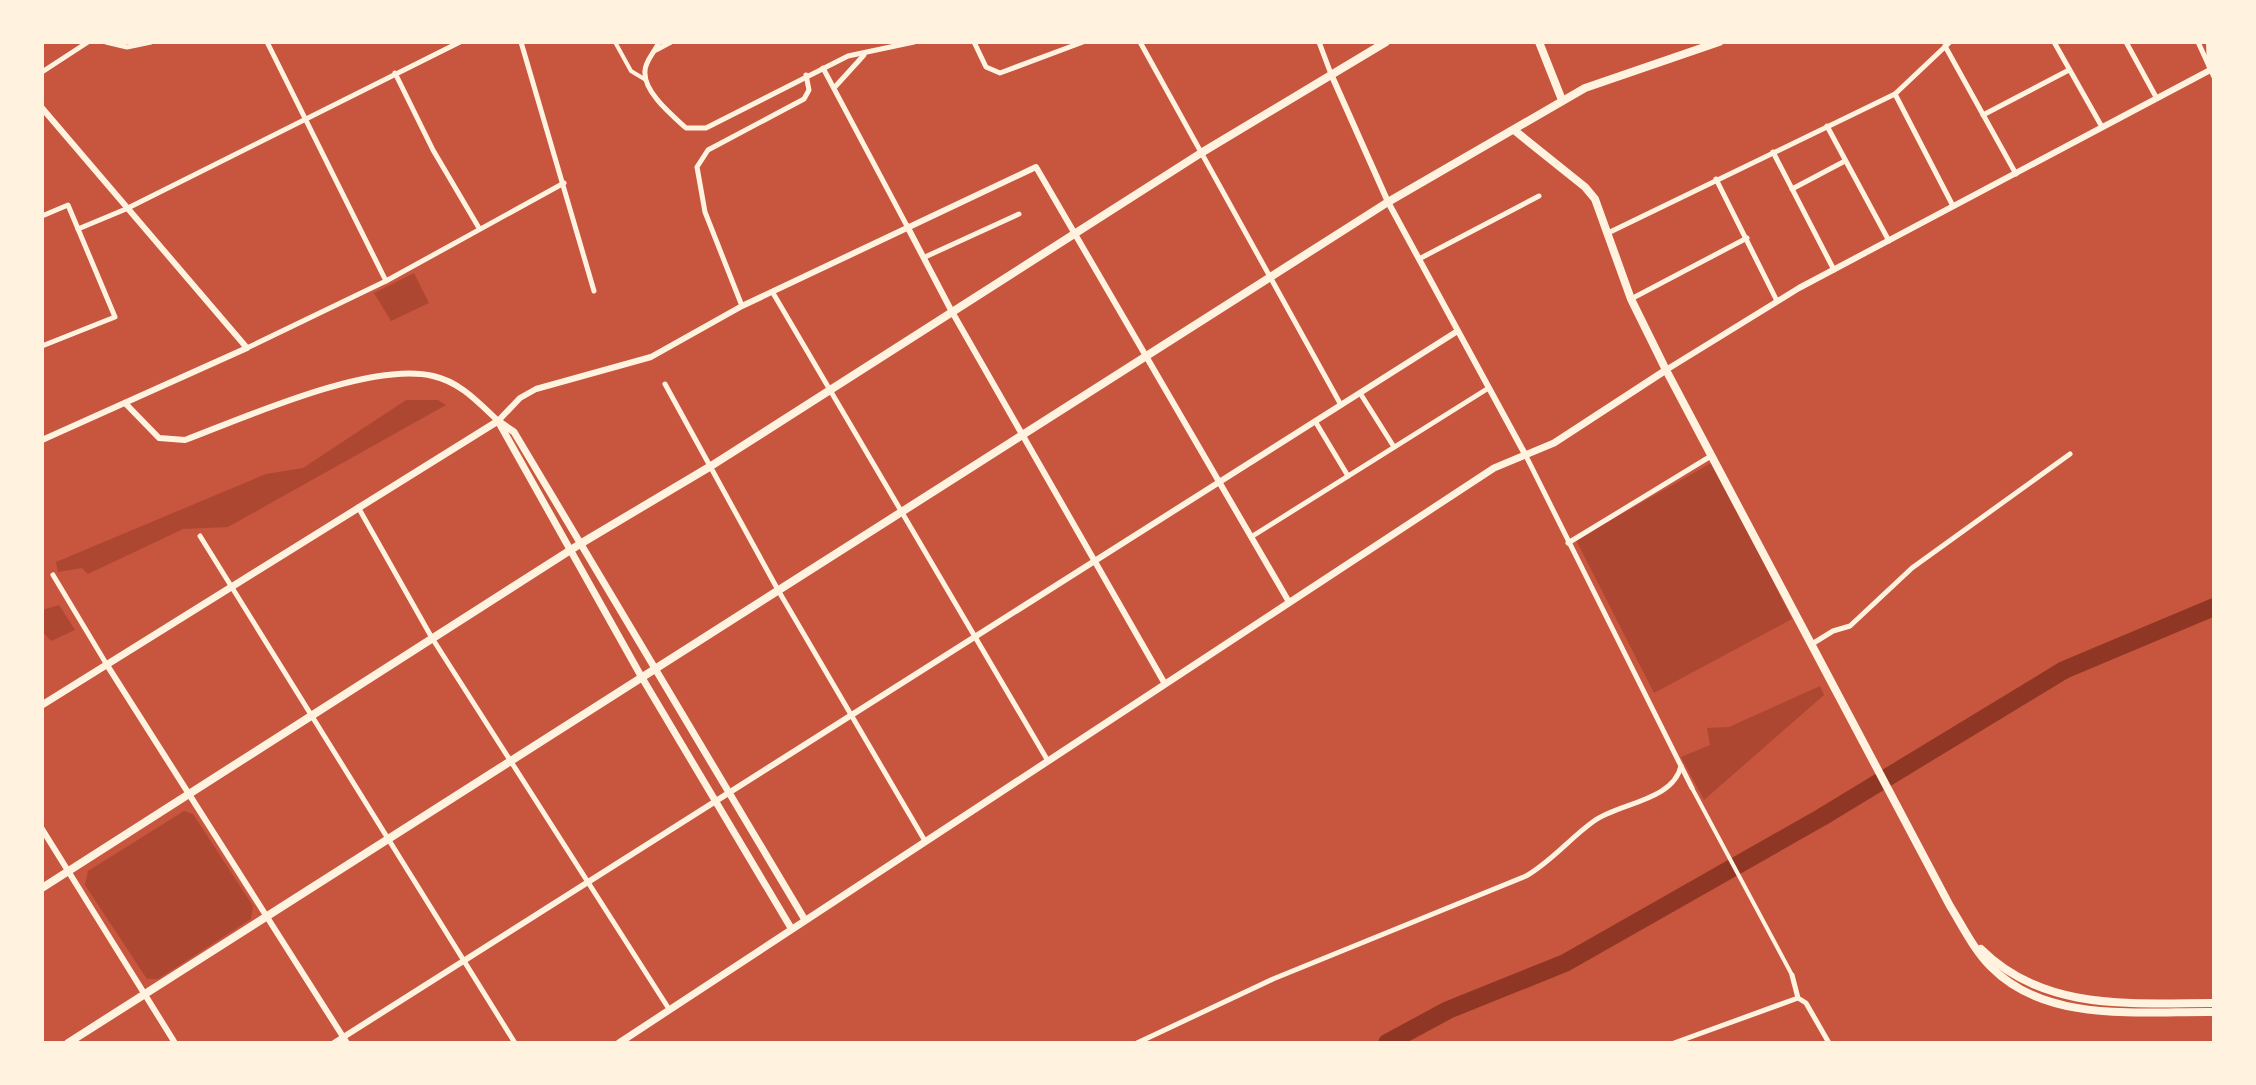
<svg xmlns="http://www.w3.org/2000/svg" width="2256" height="1085" font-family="'Varela Round',sans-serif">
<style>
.green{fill:#ae4732}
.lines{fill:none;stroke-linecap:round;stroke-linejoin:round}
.river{stroke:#8f3625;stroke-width:18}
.pedestrian{stroke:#fff3e0;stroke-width:4}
.minor{stroke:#fff3e0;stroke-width:5}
.tertiary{stroke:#fff3e0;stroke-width:6}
.secondary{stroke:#fff3e0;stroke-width:7}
.primary{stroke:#fff3e0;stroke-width:8}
</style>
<rect width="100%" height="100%" fill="#c8553d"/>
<g class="green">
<path d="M 414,273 L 429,303 L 391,321 L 374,293 Z"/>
<path d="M 406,400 L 438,400 L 446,405 L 228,527 L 183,529 L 88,574 L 82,568 L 58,572 L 56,562 L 266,474 L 303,468 Z"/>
<path d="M 1713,462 L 1792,619 L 1654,693 L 1576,540 Z"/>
<path d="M 59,605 L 75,630 L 51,641 L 42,631 L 42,610 Z"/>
<path d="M 1820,686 L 1824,695 L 1704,800 L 1681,757 L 1710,745 L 1707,728 L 1729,727 Z"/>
<path d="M 184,811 L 193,814 L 253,906 L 251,919 L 158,979 L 147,979 L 85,885 L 88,871 Z"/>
</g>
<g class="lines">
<path class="river" d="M 1387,1043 L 1448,1010 L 1565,963 L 1822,817 L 2064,670 L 2214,607"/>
<g class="pedestrian">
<path d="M 615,42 L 631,71 L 646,80"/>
<path d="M 1692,788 L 1792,975"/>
</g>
<g class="minor">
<path d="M 106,42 L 127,47 L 151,42"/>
<path d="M 267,42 L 386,281"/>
<path d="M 521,42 L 594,291"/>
<path d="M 659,42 C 655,52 645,61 645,71 C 643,92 673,116 686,128 L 706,128 L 848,56 L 914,42"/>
<path d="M 974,42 L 986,67 L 1000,73 L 1083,42"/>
<path d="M 1140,42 L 1341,405"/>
<path d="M 1319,42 L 1331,74"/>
<path d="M 2054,42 L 2102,127"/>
<path d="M 2126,42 L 2156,97"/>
<path d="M 2198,42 L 2214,77"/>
<path d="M 1945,46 L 2016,174"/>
<path d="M 656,50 L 671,42"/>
<path d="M 823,68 L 907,226"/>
<path d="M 42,72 L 88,42"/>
<path d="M 395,73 L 433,150 L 479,228"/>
<path d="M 834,88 L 864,55"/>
<path d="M 1895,94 L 1953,206"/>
<path d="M 1983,115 L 2069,70"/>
<path d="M 1827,126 L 1889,241"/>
<path d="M 1773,152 L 1834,270"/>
<path d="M 1716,179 L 1777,301"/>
<path d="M 1792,189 L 1845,161"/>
<path d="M 42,216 L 68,205 L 115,317 L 42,346"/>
<path d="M 78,229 L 126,209 L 460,42"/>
<path d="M 1608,233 L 1895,94 L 1950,42"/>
<path d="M 925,257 L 1019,214"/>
<path d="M 1419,259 L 1539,196"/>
<path d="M 773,293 L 1048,761"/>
<path d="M 1631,299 L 1747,238"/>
<path d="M 742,306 L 705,212 L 697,167 L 708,150 L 804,99 L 809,90 L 806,75"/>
<path d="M 247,348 L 386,281 L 564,183"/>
<path d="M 665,384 L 778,590 L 925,841"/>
<path d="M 1360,393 L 1394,447"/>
<path d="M 1315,421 L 1348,476"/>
<path d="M 1526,456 L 1692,788"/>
<path d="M 358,507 L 432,638 L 669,1009"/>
<path d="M 200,536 L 515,1043"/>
<path d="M 1251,537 L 1487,389"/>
<path d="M 1568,543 L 1711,456"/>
<path d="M 53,575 L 107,665"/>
<path d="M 1812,644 L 1833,631 L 1850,626 L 1912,568 L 2070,454"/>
<path d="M 1792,975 L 1798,998 L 1806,1003 L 1829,1043"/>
<path d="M 1137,1043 L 1273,979 L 1526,876 C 1552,861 1570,838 1594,821 C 1619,803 1673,801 1681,766"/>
<path d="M 1674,1043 L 1798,998"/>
</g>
<g class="tertiary">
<path d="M 2209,42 L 2210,70"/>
<path d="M 1331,74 L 1388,202 L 1526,456"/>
<path d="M 42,108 L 247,348 L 42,440"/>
<path d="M 907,226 L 951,310 L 1165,684"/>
<path d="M 1666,370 L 1799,288 L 2214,68"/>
<path d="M 125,403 L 159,438 L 185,440 C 246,417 371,361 433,376 C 460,382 478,402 498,421 L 520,398 L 536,389 L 651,357 L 742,306 L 1036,167 L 1289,602"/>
<path d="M 107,665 L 347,1043"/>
<path d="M 42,829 L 175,1043"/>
<path d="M 334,1043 L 1456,332"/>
</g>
<g class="secondary">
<path d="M 498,421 L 514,432 L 805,920"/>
<path d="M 498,421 L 641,676 L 791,928"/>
<path d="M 42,705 L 498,421"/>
<path d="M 619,1043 L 1494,468 L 1554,443 L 1666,370"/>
</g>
<g class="primary">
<path d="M 1539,42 L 1562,100"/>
<path d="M 1514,130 L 1585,187 L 1595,199 L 1631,299 L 1666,370 L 1950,906 C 1963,927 1974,950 1991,967 C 2047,1024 2141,1011 2214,1012"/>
<path d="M 42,888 L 580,544 L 711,466 L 1201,153 L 1386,42"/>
<path d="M 1981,949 C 2044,1012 2132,1003 2214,1003"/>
<path d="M 68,1043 L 1388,202 L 1585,88 L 1719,42"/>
</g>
</g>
<rect width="2256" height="1085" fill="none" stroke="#fff3e0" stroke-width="88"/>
</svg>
